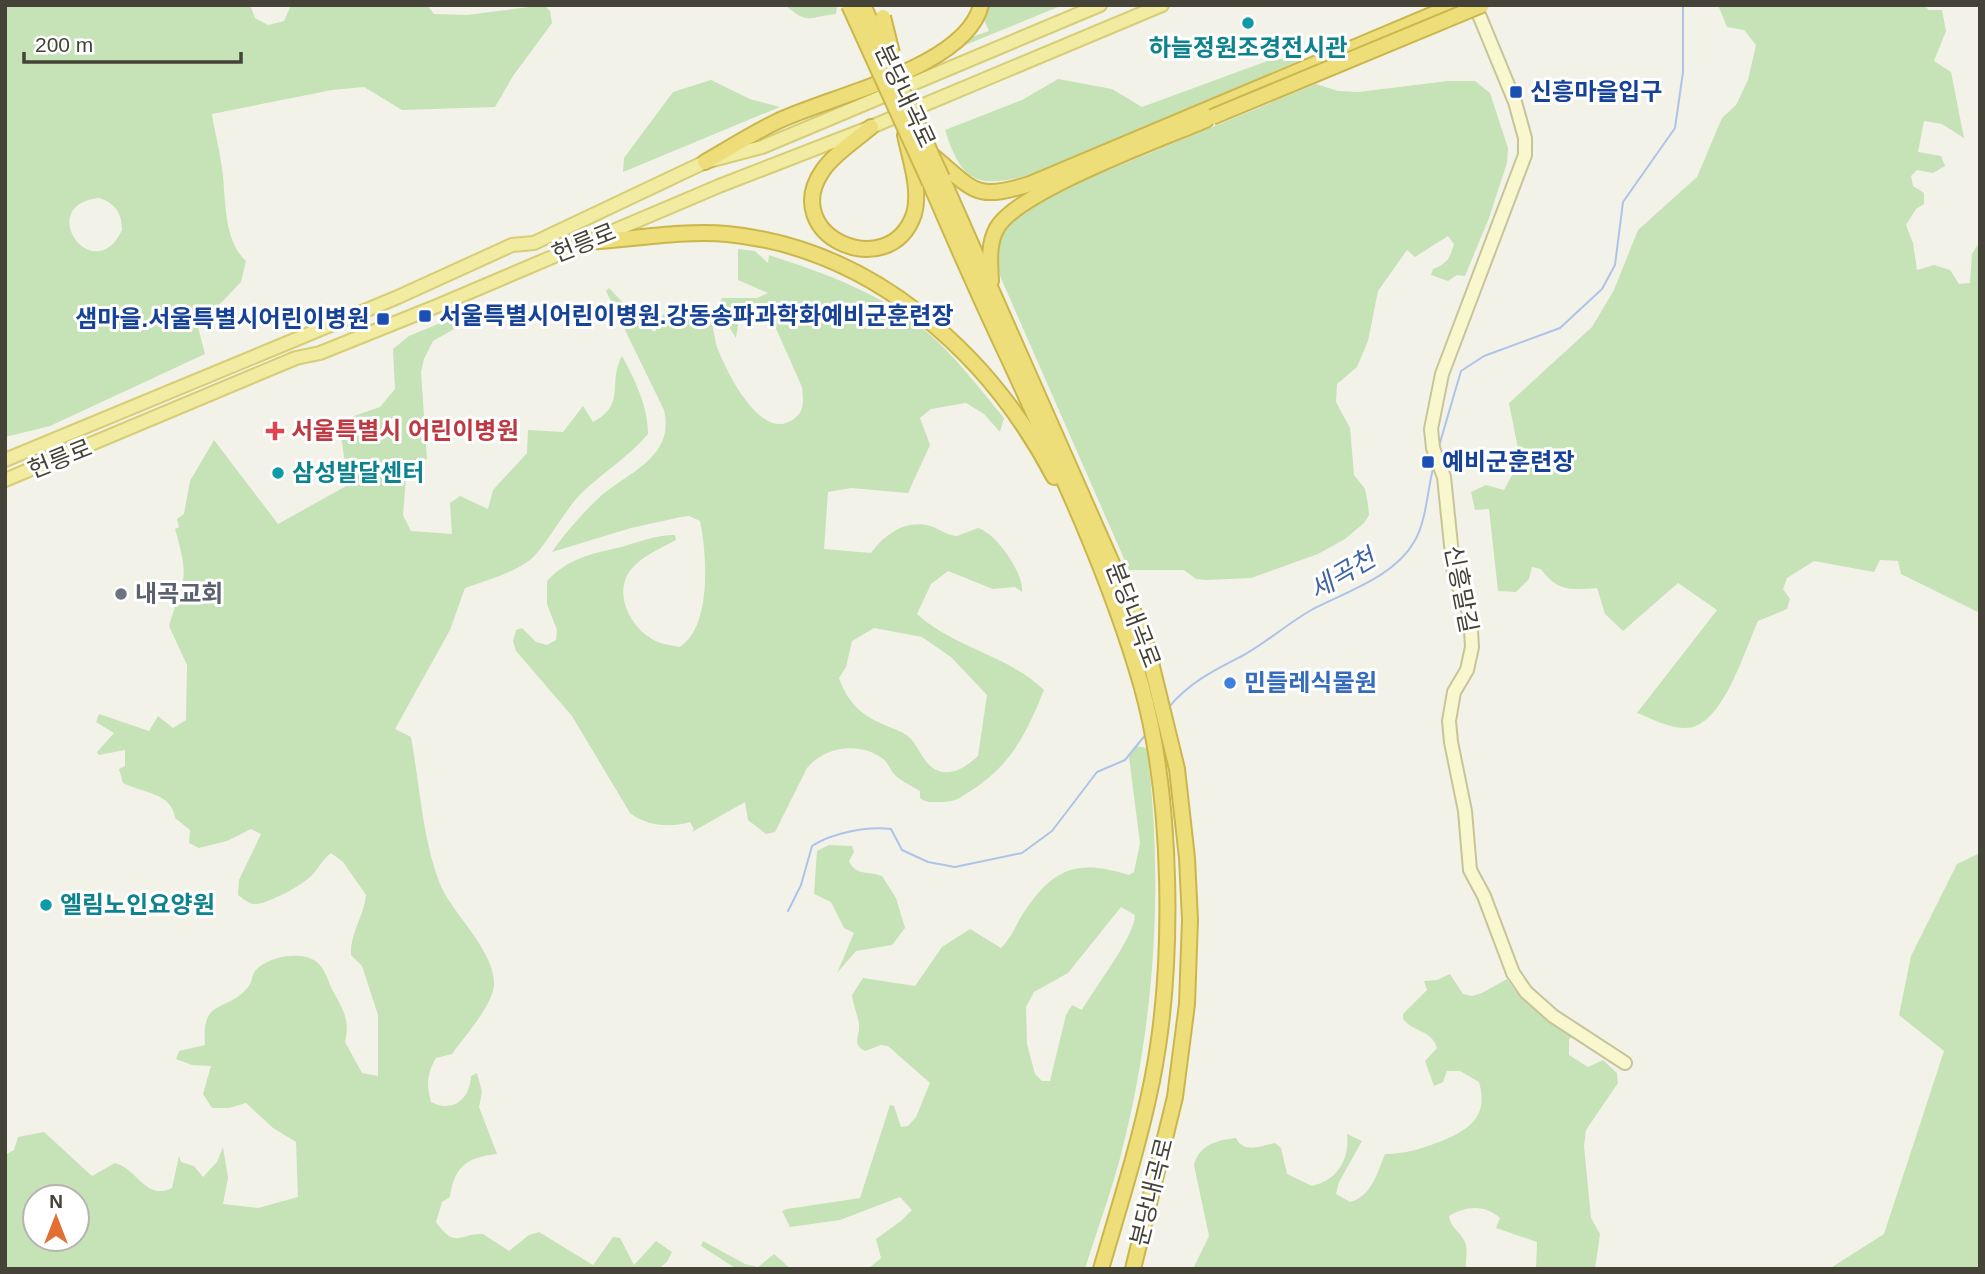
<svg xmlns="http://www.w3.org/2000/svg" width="1985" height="1274" font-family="Helvetica,'Noto Sans KR',sans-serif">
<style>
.green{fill:#c6e2b7;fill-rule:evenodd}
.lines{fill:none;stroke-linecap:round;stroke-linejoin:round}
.stream{stroke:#adc4e8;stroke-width:2}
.secondary-casing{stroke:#c7c49a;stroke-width:16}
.primary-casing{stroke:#d6cd74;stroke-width:16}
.highway-casing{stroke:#cbb64b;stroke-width:18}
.secondary{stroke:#f8f7cd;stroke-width:12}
.primary{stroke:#f2eca2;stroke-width:12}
.highway{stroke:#edde7a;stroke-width:14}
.highway-bridge-casing{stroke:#cbb64b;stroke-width:18;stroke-linecap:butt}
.highway-bridge{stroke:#edde7a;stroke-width:14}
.culture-dot{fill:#0f9aa8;stroke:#fff;stroke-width:2.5}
.transit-dot{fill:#1a4fb4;stroke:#fff;stroke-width:2.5}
.health-dot{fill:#e0444e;stroke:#fff;stroke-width:2.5}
.worship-dot{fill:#6b7280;stroke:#fff;stroke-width:2.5}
.shop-dot{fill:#3f7fe0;stroke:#fff;stroke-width:2.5}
.labels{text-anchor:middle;stroke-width:6;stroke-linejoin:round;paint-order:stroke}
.culture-label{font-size:24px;font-weight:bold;fill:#0d838f;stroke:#fff;text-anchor:start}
.transit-label{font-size:24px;font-weight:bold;fill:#164399;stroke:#fff;text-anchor:start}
.street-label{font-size:24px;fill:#454338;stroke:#fff}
.health-label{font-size:24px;font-weight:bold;fill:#be3a42;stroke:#fff;text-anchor:start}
.worship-label{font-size:24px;font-weight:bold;fill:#5b616d;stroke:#fff;text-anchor:start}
.shop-label{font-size:24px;font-weight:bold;fill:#366cbe;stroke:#fff;text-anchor:start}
.water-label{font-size:26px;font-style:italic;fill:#3e64a5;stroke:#fff}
</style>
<rect width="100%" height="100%" fill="#f3f2e9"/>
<g class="green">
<path d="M 5,5 L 250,5 L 255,18 L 268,25 L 284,21 L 291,5 L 427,5 L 434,14 L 467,15 L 544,5 L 550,11 L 552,23 L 513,76 L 495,107 L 402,110 L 364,87 L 332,90 L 212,114 C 214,130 219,146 221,162 C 227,193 221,238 246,261 L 241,282 L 198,327 L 205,354 L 50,426 L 5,437 ZM 99,198 C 115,203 122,213 122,230 C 94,290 33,205 99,198 Z"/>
<path d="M 785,5 L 837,5 L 836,14 C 808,17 808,25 785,5 Z"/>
<path d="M 989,5 L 1063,5 L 958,48 L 974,36 L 989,31 L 984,20 Z"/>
<path d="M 1718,5 L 1923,5 L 1929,10 L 1942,10 L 1946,31 L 1934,61 L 1951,72 L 1964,138 L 1942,124 L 1924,121 L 1918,152 L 1941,156 L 1945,166 L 1933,173 L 1917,170 L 1911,176 L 1913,186 L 1924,193 L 1924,204 L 1916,209 L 1906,225 L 1913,243 L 1917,270 L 1934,265 L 1950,270 L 1959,284 L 1970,283 L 1972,254 L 1980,241 L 1980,613 L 1901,574 L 1898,561 L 1880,560 L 1874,572 L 1814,561 L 1787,578 L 1783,589 L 1790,599 L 1787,609 L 1758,621 C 1744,651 1722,730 1684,728 C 1668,728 1651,718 1637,713 L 1717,610 L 1678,583 L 1623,631 L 1605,614 L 1597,588 C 1572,590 1557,592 1541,569 L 1532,567 L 1529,579 L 1516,592 L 1498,591 L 1489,509 L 1475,510 L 1471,492 L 1486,485 L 1504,490 L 1524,453 L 1518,449 L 1509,403 L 1592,327 L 1614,290 L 1638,230 L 1697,177 L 1722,118 L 1736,105 L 1748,80 L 1756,45 L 1744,30 L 1727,27 Z"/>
<path d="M 1290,58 L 1303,59 L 1032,175 C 980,187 963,187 945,130 L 1022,100 L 1058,79 L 1112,89 L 1142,107 L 1270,60 Z"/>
<path d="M 711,80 L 750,99 L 780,107 L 623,172 L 624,158 L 673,92 Z"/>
<path d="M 1448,81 L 1475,81 L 1490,93 L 1508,148 L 1507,163 L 1489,218 L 1465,276 L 1457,275 L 1448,281 L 1431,275 L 1433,269 C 1447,264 1450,258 1454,244 L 1448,236 L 1415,257 L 1407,250 L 1378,291 L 1368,341 L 1357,367 L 1337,384 L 1336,402 L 1350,428 L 1354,475 L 1365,489 L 1368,504 L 1369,515 L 1364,523 L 1345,539 L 1318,554 L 1251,578 L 1206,580 L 1196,579 L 1184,570 L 1129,570 L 1000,276 C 994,238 1002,231 1027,204 L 1316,84 L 1338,91 L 1358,92 Z"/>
<path d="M 738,249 L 755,251 L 768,263 L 769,255 C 824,273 884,294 928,333 C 956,357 980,389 1004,418 L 1000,432 L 984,414 L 966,403 L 931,409 L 920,418 L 930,445 L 908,493 L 851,488 L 828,492 L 824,549 L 871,553 C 884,535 906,519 930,526 C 940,529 946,535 957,536 L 978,528 C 996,533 1024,573 1022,592 L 1015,587 L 993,589 L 948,571 L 931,584 L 917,614 C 954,648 1008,655 1044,690 C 1026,734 1011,766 969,792 C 958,799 954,802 940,802 C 932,802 926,803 920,798 L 920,791 C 912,786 903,782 896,776 C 890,771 889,763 883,759 C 860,741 824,747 807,768 L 775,832 L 766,834 L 748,820 L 745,802 L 692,832 L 694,829 L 690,822 C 669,828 647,826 630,813 L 572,716 L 516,651 L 513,641 L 516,630 L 522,628 L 536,642 L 547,645 L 556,640 L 557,630 L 547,604 L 547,581 C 568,558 592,554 621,547 C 640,542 654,535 675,535 L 676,540 C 660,549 641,556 630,571 C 614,592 629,624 649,637 C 658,644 669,645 680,647 C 712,626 707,554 700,521 L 689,516 L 681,517 L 631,528 L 552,552 C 565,533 585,510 602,495 C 631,471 675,456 664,410 L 606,291 L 609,288 L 644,325 L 655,332 L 662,316 L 673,304 C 684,304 702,307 708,316 C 714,324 714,338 717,347 C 727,373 763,447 796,417 C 805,410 803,398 802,387 L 766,306 L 741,309 L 736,313 L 738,325 L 736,338 L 717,308 L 722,298 L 757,298 L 768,293 L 738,280 ZM 874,628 L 922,637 L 951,657 L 987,695 L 978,756 C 968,765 954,776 939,771 C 925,767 920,749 911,739 C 904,732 896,730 887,726 C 862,716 848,703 839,678 L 846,667 L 852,641 Z"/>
<path d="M 462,314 L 465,323 L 433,341 L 424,359 L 421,372 L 427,459 L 407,465 L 403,515 L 411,531 L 452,534 L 450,503 L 460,496 L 488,509 L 493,490 L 527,453 L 528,430 L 563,432 L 583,406 L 593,422 C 627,404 607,384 622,356 C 635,380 648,406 648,434 C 627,459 598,475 576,499 C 564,513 541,552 530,560 C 511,574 486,580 465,588 L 450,630 L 395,729 L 411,737 C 420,785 422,838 440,884 C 452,913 492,948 494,981 C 496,1002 464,1037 452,1054 L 436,1058 C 427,1074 426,1084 431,1102 C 452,1113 470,1100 471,1076 L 477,1073 L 482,1092 L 479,1107 L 497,1154 C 468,1157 454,1166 450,1197 L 442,1202 L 436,1222 C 456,1250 459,1233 483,1234 L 509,1251 L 529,1235 L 539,1232 L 593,1265 L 613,1237 L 620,1238 L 634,1265 L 656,1241 L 672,1252 L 667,1262 L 658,1269 L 5,1269 L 5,1155 L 14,1150 L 18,1137 L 44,1132 L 92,1176 L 115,1163 C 138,1169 145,1201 172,1188 L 179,1156 L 181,1162 L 194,1166 L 203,1177 L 217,1162 L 223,1147 L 228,1178 L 223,1204 L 258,1208 L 298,1197 L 296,1142 L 273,1128 L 246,1103 L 229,1108 L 212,1108 L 203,1094 L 211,1066 L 192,1065 L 176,1059 L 179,1051 L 205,1045 C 201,996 227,1014 249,986 C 252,982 252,975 255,971 C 267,956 305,949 319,964 C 326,971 329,984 334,993 C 344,1011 350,1021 345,1042 L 362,1073 L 378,1076 L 378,1015 L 362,966 L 351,955 C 350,933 364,916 366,895 L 343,862 L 331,853 C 323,859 320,866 313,874 C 305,884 265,906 253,904 C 248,903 242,898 238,895 L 239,880 L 261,834 L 251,829 L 227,841 L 199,848 L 189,843 L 190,830 L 175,818 C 172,793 143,793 123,783 L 119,769 L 125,766 L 125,750 L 99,755 L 97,752 L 114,733 L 96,722 L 99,714 L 149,731 L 158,716 L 173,728 L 186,720 L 187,665 L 169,626 C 184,577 190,581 175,529 L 179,527 L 177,519 L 184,514 L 190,481 L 214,440 L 278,524 L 348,485 L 339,421 L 380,407 L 395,389 L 393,349 L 409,336 ZM 35,1197 L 77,1197 L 77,1239 L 35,1239 Z"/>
<path d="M 1136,746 L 1147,748 C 1164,886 1155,1027 1119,1162 C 1109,1198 1096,1233 1085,1269 L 868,1269 L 881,1258 L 876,1239 L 901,1221 L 912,1210 L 900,1197 L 840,1220 L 790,1227 L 782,1211 L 787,1209 L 860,1198 L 890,1105 L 894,1106 L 901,1127 L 908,1126 L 916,1117 L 930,1083 L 888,1046 L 881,1045 L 865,1051 C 851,1043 860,1037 859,1025 C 858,1015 853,1005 852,995 L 863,978 L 915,986 L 942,947 L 970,929 L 1001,948 C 1012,937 1016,924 1024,912 C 1054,867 1078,859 1129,875 L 1134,872 L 1140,843 L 1129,757 ZM 1121,907 L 1135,915 C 1135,936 1095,987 1082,1010 L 1072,1005 L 1066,1015 L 1050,1081 L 1042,1081 L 1035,1074 L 1027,1044 L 1026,1007 L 1034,992 L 1068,973 Z"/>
<path d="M 829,845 L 852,846 L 854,852 L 849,861 C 855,876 869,871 882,876 L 896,898 L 905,928 L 892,945 L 856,951 L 837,973 L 854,933 L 844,928 L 831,902 L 814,894 L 817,851 Z"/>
<path d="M 1980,853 L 1980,1269 L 1829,1269 L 1884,1234 L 1944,1051 L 1899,1015 L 1911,956 L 1957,864 Z"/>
<path d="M 1450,974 L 1463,994 L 1472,996 L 1482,993 L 1507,979 C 1521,1002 1550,1024 1575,1034 L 1569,1039 L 1569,1055 L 1588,1067 L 1603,1060 L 1617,1073 L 1618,1083 L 1586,1130 L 1584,1146 L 1591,1218 L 1600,1234 L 1595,1269 L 1536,1269 L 1537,1242 L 1496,1228 L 1500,1218 C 1485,1204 1465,1206 1449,1216 C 1451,1228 1458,1230 1464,1240 C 1469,1249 1465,1259 1466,1269 L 1193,1269 L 1209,1236 L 1194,1165 C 1199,1145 1217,1140 1236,1138 C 1244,1154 1260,1146 1275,1143 L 1281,1148 L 1287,1174 L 1312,1186 C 1337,1180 1350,1160 1347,1134 L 1362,1141 L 1339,1182 L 1336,1194 L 1350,1202 C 1372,1196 1377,1173 1385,1154 C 1405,1154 1421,1149 1439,1142 C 1469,1130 1489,1117 1479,1082 L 1460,1071 L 1447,1071 L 1443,1082 L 1434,1086 L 1425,1061 L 1437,1048 C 1432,1030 1413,1032 1403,1019 L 1403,1014 L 1427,990 L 1424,981 L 1437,980 Z"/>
<path d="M 703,1241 L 745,1264 L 758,1267 L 774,1254 L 791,1269 L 737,1269 L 701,1246 Z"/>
</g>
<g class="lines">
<g class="stream">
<path d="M 1439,446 L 1461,371 L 1484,356 L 1560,328 L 1602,289 L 1615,265 L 1623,202 L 1675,128 L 1683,72 L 1683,5"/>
<path d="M 1168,708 C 1190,682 1213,671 1242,656 C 1266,643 1288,623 1313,609 C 1346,592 1395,576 1414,542 C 1427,521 1427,489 1434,465"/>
<path d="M 788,911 L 801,885 L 812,846 C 832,833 867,826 891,829 L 902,850 L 928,862 L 955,867 L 1022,853 L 1052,831 L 1097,772 L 1125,760 L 1147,733"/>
</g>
<g class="secondary-casing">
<path id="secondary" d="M 1475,5 L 1515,102 L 1525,138 L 1525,155 L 1442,374 L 1431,429 L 1433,448 L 1444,477 L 1454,574 L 1470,615 L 1472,647 L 1467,670 L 1454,692 L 1449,721 L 1451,742 L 1465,811 L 1470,870 L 1484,896 L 1513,973 L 1526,992 L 1553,1016 L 1625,1063"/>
</g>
<g class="primary-casing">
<g id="primary">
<path d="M 5,460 L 398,297 L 512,245 L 534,243 L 705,162 L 762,147 L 1100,5"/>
<path d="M 5,480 L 296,358 L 320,353 L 437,306 L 719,186 L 871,127 L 1162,5"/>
</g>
</g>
<g class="highway-casing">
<g id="highway">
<path d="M 871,127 C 856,140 835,153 823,170 C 777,236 890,285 914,214 C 921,190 910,159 905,135"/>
<path d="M 934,157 C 975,191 975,201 1030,184 L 1455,5"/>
<path d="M 705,162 C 728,149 751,134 776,122 C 829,96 966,68 981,5"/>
<path d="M 942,178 L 1145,638 L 1177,769 L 1187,858 L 1190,920 L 1187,1004 L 1175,1097 L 1133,1269"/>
<path d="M 930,183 C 955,241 980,298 1007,355 C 1056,462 1108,570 1141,684 C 1173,797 1175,966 1152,1081 C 1139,1145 1119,1207 1101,1269"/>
<path d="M 590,242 C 632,239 687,230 727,234 C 872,248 989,353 1054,477"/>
<path d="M 991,281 C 990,264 988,243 997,228 C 1018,191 1161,139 1206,120"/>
</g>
</g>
<use href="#secondary" class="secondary"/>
<use href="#primary" class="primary"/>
<use href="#highway" class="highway"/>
<g class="highway-bridge-casing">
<g id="highway-bridge">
<path d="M 849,5 L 930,183"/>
<path d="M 863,5 L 942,178"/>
<path d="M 883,17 L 892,53"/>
<path d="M 1212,117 L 1482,5"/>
</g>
</g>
<use href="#highway-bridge" class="highway-bridge"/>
</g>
<g class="culture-dot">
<circle cx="1248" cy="23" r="7"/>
<circle cx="278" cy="473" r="7"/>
<circle cx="46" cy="905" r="7"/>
</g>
<g class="transit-dot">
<rect x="1509" y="85" width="14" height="14" rx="3.5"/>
<rect x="418" y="309" width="14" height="14" rx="3.5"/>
<rect x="376" y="312" width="14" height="14" rx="3.5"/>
<rect x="1421" y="455" width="14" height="14" rx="3.5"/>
</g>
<path class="health-dot" d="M271.5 420.5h7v7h7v7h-7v7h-7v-7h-7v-7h7z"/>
<circle class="worship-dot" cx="121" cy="594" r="7"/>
<circle class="shop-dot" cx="1230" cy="683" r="7"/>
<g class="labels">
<g class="culture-label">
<text x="1248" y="56" text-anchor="middle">하늘정원조경전시관</text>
<text x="292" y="481">삼성발달센터</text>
<text x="60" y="913">엘림노인요양원</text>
</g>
<g class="transit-label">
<text x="1530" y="100">신흥마을입구</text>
<text x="439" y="324">서울특별시어린이병원.강동송파과학화예비군훈련장</text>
<text x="369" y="327" text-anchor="end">샘마을.서울특별시어린이병원</text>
<text x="1442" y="470">예비군훈련장</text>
</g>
<g class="street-label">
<text transform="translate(905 96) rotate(65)" y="8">분당내곡로</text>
<text transform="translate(584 243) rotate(-22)" y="8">헌릉로</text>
<text transform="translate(60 459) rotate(-22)" y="8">헌릉로</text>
<text transform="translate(1461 589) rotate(79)" y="8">신흥말길</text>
<text transform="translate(1133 615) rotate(69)" y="8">분당내곡로</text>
<text transform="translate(1152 1192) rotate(-76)" y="8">분당내곡로</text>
</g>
<g class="health-label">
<text x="291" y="439">서울특별시 어린이병원</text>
</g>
<g class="worship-label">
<text x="135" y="602">내곡교회</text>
</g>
<g class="shop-label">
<text x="1244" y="691">민들레식물원</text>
</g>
<g class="water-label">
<text transform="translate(1342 574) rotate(-31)" y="9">세곡천</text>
</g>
</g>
<rect width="1985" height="1274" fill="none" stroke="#454338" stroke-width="14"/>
<g transform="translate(56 1218)"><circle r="33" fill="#ffffff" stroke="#b5b4af" stroke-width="2"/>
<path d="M0-5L12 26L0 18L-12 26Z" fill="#e17032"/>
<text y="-10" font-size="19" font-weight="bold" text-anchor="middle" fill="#454338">N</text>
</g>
<path d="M24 52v10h217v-10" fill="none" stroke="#454338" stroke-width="3.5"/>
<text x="35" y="52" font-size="21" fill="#454338" stroke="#ffffff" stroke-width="5" paint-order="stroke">200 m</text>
</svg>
